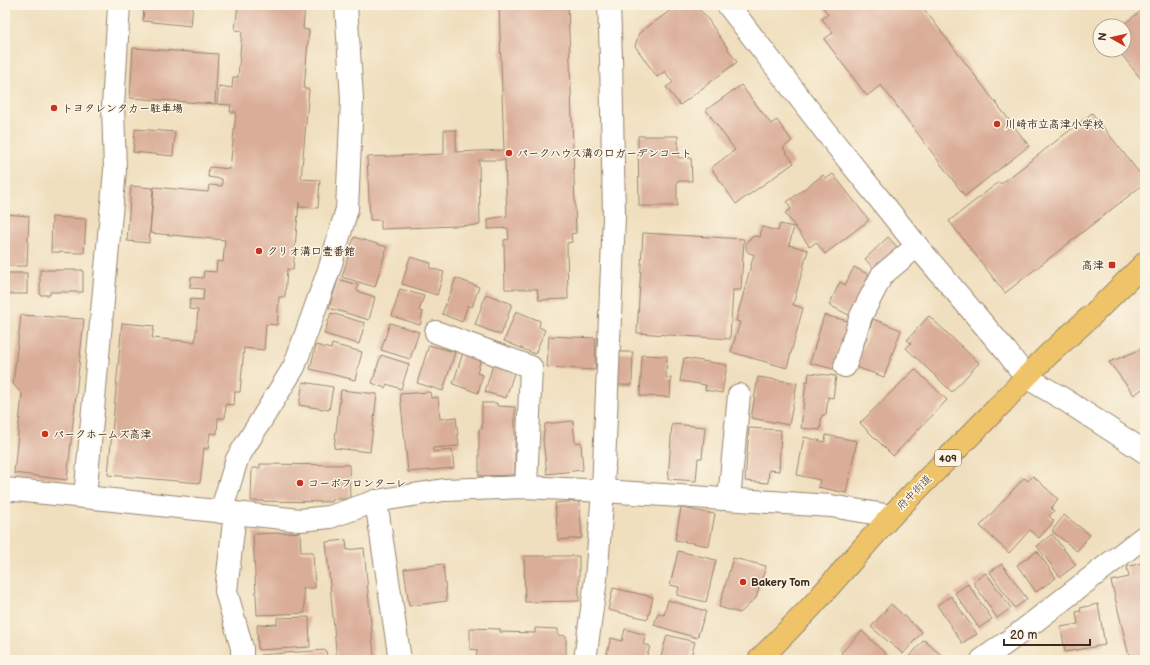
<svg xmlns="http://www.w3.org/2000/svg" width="1150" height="665" font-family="'Balsamiq Sans','Klee One',sans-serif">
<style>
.building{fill:#daad98}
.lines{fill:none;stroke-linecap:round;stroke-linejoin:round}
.minor-casing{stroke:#96846e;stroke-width:24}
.highway-casing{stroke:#96846e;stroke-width:24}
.minor{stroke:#fff;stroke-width:22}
.highway{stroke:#efc469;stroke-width:22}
.poi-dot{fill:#c8321e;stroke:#fcf5e5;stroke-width:1.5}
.labels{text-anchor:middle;stroke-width:3;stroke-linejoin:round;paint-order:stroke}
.shield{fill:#fcf5e5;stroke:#75675a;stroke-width:1}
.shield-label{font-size:10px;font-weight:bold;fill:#3b2a1e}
.poi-label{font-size:11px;font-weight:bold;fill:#3b2a1e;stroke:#fcf5e5;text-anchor:start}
.street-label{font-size:11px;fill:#3b2a1e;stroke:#fcf5e5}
</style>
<rect width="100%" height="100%" fill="#fcf5e5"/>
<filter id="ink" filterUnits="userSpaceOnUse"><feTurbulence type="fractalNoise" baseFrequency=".025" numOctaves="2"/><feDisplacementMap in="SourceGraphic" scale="8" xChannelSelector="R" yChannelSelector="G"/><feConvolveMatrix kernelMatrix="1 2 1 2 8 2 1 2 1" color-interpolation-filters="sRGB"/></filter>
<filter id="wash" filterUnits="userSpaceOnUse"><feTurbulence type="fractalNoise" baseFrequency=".012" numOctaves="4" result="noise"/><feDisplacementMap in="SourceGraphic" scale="16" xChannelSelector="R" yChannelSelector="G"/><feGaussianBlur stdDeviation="0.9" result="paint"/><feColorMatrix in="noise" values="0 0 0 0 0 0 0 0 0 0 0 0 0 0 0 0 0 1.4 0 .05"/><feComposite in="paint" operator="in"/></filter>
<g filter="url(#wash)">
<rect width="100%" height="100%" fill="#f0dfbe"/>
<g id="blocks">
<g class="building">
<path d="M 144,5 L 193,5 L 191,26 L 143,21 Z"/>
<path d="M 238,5 L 305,5 L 303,29 L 309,30 L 304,89 L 309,89 L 301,179 L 320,180 L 318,208 L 299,207 L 299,202 L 293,270 L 287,269 L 285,297 L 279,297 L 277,325 L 266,324 L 264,350 L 244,348 L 240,392 L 235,392 L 234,405 L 226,404 L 225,418 L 218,418 L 217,434 L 210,433 L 208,449 L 204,448 L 200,483 L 108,475 L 122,323 L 154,326 L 152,338 L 195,342 L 198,310 L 189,309 L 190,299 L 203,300 L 204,289 L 190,288 L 191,277 L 203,278 L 204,271 L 216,272 L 217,261 L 223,262 L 225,240 L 150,233 L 154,187 L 208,192 L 209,185 L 222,186 L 222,179 L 208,177 L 209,167 L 230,169 L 236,112 L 230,112 L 231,105 L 217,104 L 219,86 L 232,88 L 233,77 L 238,77 L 242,31 L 235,30 Z"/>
<path d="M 499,5 L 568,5 L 576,233 L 571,234 L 572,242 L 567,243 L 568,299 L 539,300 L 537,289 L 505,289 L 504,240 L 509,239 L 508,228 L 488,229 L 488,219 L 507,216 L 505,160 L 479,160 L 480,225 L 381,229 L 381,220 L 370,220 L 367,157 L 444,154 L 444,130 L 456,130 L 456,152 L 504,150 Z"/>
<path d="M 678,5 L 693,5 L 705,15 L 737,62 L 680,105 L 666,87 L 673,83 L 665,71 L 657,77 L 635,46 L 639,33 Z"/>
<path d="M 821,5 L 921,5 L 1029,146 L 965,196 L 881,85 L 867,96 L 824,39 L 833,33 L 822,19 L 828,14 Z"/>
<path d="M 1145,8 L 1145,84 L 1118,50 L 1124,50 L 1124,26 L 1121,26 Z"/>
<path d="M 133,48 L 218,54 L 215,104 L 130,98 Z"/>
<path d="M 741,85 L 771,124 L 777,120 L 792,141 L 783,148 L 794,163 L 736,204 L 711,168 L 735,150 L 706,110 Z"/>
<path d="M 1092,113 L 1145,180 L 1145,183 L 1005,293 L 949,221 L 999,182 L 1001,184 Z"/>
<path d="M 135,129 L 175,132 L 173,156 L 133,152 Z"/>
<path d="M 638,136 L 678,136 L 678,158 L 691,158 L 692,181 L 677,181 L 677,206 L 639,206 Z"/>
<path d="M 833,174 L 869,220 L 825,254 L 816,242 L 810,247 L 785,213 L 791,209 L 787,202 L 823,175 L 826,179 Z"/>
<path d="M 131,186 L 153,188 L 149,243 L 127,241 Z"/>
<path d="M 5,214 L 29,216 L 27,266 L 5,266 Z"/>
<path d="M 52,217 L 86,219 L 84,253 L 51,252 Z"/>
<path d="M 780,224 L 794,227 L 789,245 L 808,250 L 793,305 L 803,308 L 787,368 L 731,352 L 740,322 L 736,321 L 754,254 L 749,253 L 747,251 L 746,248 L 746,244 L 748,240 L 754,236 L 760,237 L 762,227 L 778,231 Z"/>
<path d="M 643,233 L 744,239 L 741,290 L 733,290 L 730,339 L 637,333 Z"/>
<path d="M 354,237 L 387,247 L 375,287 L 342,277 Z"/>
<path d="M 888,237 L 899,249 L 875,270 L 865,259 Z"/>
<path d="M 410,257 L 431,263 L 430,268 L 444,272 L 437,295 L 402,284 Z"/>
<path d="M 854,267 L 873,277 L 853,317 L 829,305 L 840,282 L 845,285 Z"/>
<path d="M 40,270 L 83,270 L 83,292 L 50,292 L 50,295 L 40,295 Z"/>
<rect x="5" y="273" width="22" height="21"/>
<path d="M 456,278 L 479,287 L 472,307 L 468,305 L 462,322 L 442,314 Z"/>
<path d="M 338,279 L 358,285 L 357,291 L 375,297 L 369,320 L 329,308 Z"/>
<path d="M 400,289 L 424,296 L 419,311 L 423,312 L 420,325 L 392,316 Z"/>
<path d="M 486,294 L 512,304 L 501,335 L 475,325 Z"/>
<path d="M 516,311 L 540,321 L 539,327 L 545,330 L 535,354 L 504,341 Z"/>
<path d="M 331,313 L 365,323 L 359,344 L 324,334 Z"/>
<path d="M 21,315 L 84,319 L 67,480 L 14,473 L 22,394 L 13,384 Z"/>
<path d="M 824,315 L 848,321 L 833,369 L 810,363 Z"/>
<path d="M 929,316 L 979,363 L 952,392 L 906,348 L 911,343 L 907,340 Z"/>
<path d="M 873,319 L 901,330 L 884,377 L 856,367 Z"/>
<path d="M 390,323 L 419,332 L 410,359 L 381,350 Z"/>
<path d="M 549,336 L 596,338 L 595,370 L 547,367 Z"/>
<path d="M 332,344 L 362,352 L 355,380 L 310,369 L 316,345 L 331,349 Z"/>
<path d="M 429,345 L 455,352 L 443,391 L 417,383 Z"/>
<path d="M 1145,348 L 1145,387 L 1134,395 L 1109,362 Z"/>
<path d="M 464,349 L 482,355 L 477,373 L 483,375 L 478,393 L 453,384 Z"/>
<path d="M 612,352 L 633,352 L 632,385 L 612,385 Z"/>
<path d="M 381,355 L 409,364 L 401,389 L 387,384 L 385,388 L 372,383 Z"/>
<path d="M 642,355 L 667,356 L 666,378 L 671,378 L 670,397 L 640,396 Z"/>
<path d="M 684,358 L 727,365 L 722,393 L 705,390 L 706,385 L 680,381 Z"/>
<path d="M 493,364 L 515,370 L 506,398 L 485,392 Z"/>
<path d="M 915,369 L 947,400 L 893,456 L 860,423 Z"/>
<path d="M 809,373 L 836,376 L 833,398 L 828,397 L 826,415 L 822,415 L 820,430 L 801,428 L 806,381 L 808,382 Z"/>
<path d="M 758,377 L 797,383 L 789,425 L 751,418 Z"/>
<path d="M 303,382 L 333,387 L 329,410 L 299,405 Z"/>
<path d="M 341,390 L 377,394 L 370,452 L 334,448 Z"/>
<path d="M 430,392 L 431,398 L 438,397 L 440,419 L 456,417 L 459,446 L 433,448 L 433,452 L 452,450 L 454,468 L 408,472 L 400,394 Z"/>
<path d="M 482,403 L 497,403 L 497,406 L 515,407 L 515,475 L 479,476 L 479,429 L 482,429 Z"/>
<path d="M 573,421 L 575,443 L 581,442 L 583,470 L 547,474 L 543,440 L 545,424 Z"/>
<path d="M 672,424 L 705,427 L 702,458 L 698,458 L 696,481 L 668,479 Z"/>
<path d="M 749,428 L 781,430 L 779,471 L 769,470 L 768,483 L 745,481 Z"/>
<path d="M 826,435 L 857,441 L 846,493 L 818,487 L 820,480 L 797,475 L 804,437 L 825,442 Z"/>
<path d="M 260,464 L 349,465 L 350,499 L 333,499 L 332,502 L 251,501 L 252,468 L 260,468 Z"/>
<path d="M 1033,476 L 1058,499 L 1051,508 L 1054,511 L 1049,516 L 1054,521 L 1039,538 L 1030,530 L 1009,553 L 980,526 L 1024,478 L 1028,481 Z"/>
<path d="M 579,501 L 582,538 L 558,540 L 555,503 Z"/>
<path d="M 681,508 L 715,514 L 709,546 L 675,540 Z"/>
<path d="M 1064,515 L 1090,535 L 1077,551 L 1052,531 Z"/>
<path d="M 300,532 L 301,552 L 313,552 L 315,588 L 303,588 L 305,613 L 257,615 L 253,534 Z"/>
<path d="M 1052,534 L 1076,565 L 1060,577 L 1037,546 Z"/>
<path d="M 346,540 L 347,550 L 364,548 L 374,656 L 337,660 L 326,542 Z"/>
<path d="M 678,551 L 716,560 L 706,602 L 677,595 L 679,587 L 670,585 Z"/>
<path d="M 1037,551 L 1056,578 L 1036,592 L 1017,565 Z"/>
<path d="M 524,556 L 579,556 L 579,601 L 525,602 Z"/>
<path d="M 733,558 L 766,566 L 756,598 L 740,613 L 719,607 Z"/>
<path d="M 1145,562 L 1145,660 L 1130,660 L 1111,581 L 1129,577 L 1127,567 Z"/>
<path d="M 443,564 L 447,601 L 409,606 L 404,569 Z"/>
<path d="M 1002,564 L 1027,599 L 1015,608 L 990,572 Z"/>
<path d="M 986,573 L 1011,608 L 997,618 L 973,582 Z"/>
<path d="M 968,584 L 992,619 L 979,628 L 955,593 Z"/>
<path d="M 613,588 L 653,597 L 648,619 L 608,610 Z"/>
<path d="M 951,596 L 977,634 L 962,643 L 937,605 Z"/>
<path d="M 668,600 L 706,611 L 697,638 L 654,625 L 658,613 L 664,615 Z"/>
<path d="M 891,604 L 922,632 L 903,654 L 871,627 Z"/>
<path d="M 1098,604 L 1105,645 L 1065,652 L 1061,627 L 1078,624 L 1076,612 L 1081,611 L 1080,608 Z"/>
<path d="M 309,617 L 310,647 L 258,650 L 257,625 L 277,624 L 277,618 Z"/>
<path d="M 470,628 L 500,629 L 500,632 L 535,633 L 535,628 L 558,629 L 558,635 L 566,636 L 566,660 L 476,660 L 477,650 L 470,649 Z"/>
<path d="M 625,629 L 646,635 L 643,644 L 650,646 L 646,660 L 605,660 L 611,638 L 622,641 Z"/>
<path d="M 862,631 L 892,660 L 848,660 L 841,653 Z"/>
<path d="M 667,635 L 695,642 L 690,660 L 660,660 Z"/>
<path d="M 924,640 L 943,657 L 941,660 L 910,660 L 908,658 Z"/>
<path d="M 326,650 L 327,660 L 261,660 L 260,655 Z"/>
</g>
</g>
</g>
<g filter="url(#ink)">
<use href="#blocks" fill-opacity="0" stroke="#96846e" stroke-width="1"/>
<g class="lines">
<g class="minor-casing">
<g id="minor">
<path d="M 728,5 L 829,136 L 917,246 L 1006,351 L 1026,377 L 1065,400 L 1145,452"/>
<path d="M 436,332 L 531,367 L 526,487"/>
<path d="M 845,366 L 861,316 L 882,275 L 917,246"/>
<path d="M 5,489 L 85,497 L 300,520 L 330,517 L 376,501 L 444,490 L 526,487 L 603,491 L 831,506 L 891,516"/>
<path d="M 85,497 L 115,170 L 113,106 L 119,5"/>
<path d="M 729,499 L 739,395"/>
<path d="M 376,501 L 400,660"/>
<path d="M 221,512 L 237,459 L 294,367 L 330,267 L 347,209 L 352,99 L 346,5"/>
<path d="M 235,513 L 226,591 L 242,648 L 242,660"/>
<path d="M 585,660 L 596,579 L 603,491 L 614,216 L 611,58 L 609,5"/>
<path d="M 982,660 L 1017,635 L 1145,536"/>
</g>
</g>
<g class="highway-casing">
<path id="highway" d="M 759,660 L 811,607 L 891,516 L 1003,402 L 1026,377 L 1049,354 L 1090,317 L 1145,263"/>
</g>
<use href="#minor" class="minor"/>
<use href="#highway" class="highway"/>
</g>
</g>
<g class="poi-dot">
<circle cx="54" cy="108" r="4"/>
<circle cx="997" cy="124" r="4"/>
<circle cx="509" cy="153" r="4"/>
<circle cx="259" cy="251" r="4"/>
<rect x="1108" y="261" width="8" height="8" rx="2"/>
<circle cx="45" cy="434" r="4"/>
<circle cx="300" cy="483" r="4"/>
<circle cx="743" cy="582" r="4"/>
</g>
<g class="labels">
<rect class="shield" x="935" y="450" width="26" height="16" rx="3"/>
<g class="shield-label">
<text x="948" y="462">409</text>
</g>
<g class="poi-label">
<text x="62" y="112">トヨタレンタカー駐車場</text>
<text x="1005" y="128">川崎市立高津小学校</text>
<text x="517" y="157">パークハウス溝の口ガーデンコート</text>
<text x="267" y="255">クリオ溝口壹番館</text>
<text x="1104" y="269" text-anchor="end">高津</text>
<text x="53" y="438">パークホームズ高津</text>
<text x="308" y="487">コーポフロンターレ</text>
<text x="751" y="586">Bakery Tom</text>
</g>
<g class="street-label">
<text transform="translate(914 492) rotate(-45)" y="4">府中街道</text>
</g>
</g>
<rect width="1150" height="665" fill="none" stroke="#fcf5e5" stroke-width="20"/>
<g transform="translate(1112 38) rotate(278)"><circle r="19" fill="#fcf5e5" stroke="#afa495"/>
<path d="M0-3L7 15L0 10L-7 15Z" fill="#c8321e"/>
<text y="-6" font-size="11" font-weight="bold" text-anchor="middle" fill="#3b2a1e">N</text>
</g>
<path d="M1004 639v6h86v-6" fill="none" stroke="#3b2a1e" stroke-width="2"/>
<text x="1010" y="639" font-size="12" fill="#3b2a1e" stroke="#fcf5e5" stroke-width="3" paint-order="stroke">20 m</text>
</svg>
